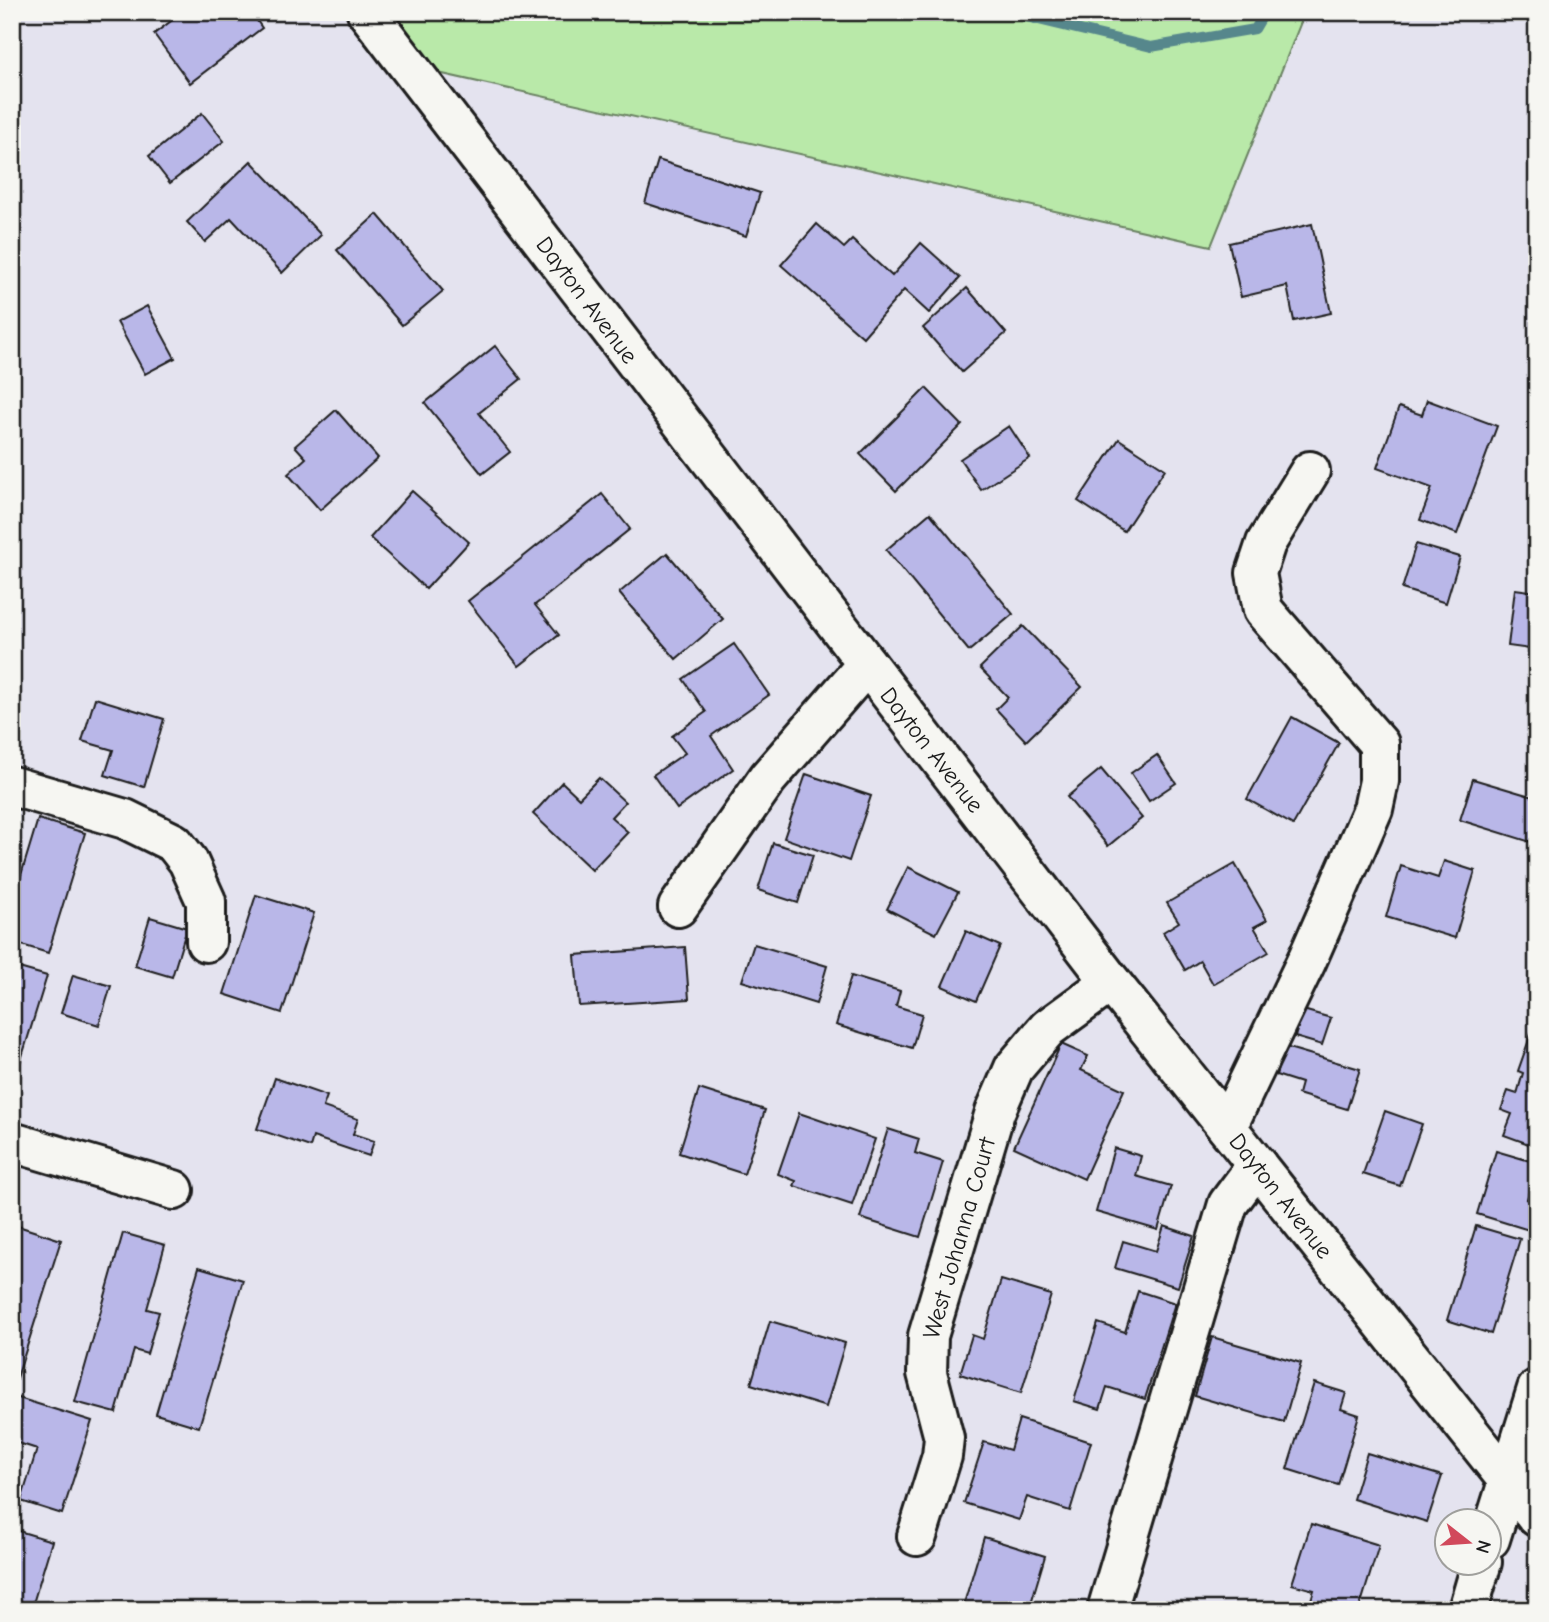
<svg xmlns="http://www.w3.org/2000/svg" width="1549" height="1622" font-family="'Comic Neue',sans-serif">
  <rect width="100%" height="100%" fill="#e4e3ef"/>
  <filter id="ink" filterUnits="userSpaceOnUse"><feTurbulence type="fractalNoise" baseFrequency=".0143" numOctaves="2"/><feDisplacementMap in="SourceGraphic" scale="14" xChannelSelector="R" yChannelSelector="G"/><feConvolveMatrix kernelMatrix="1 2 1 2 8 2 1 2 1" color-interpolation-filters="sRGB"/></filter>
  <g filter="url(#ink)">
    <!-- green -->
    <path fill="#b9e9a9" stroke="#6a8262" stroke-width="2" d="M362 12H1305L1211 246 407 66Z"/>
    <g fill="none" stroke-linecap="round" stroke-linejoin="round">
      <!-- stream -->
      <path stroke="#57878c" stroke-width="10" d="M1005 12 1151 47 1255 29 1265 12"/>
    </g>
    <!-- building -->
    <g fill="#b9b7e8" stroke="#1c1c1c" stroke-width="2">
      <path d="M183 12H251L262 28 190 83 154 34Z"/>
      <path d="M202 113 224 141 170 183 149 156Z"/>
      <path d="M658 160 760 193 746 236 645 203Z"/>
      <path d="M251 161 321 235 282 273 231 218 205 242 187 222Z"/>
      <path d="M377 214 443 291 402 325 337 250Z"/>
      <path d="M817 224 844 248 852 240 892 276 921 243 960 278 929 313 904 290 863 337 781 265Z"/>
      <path d="M1312 224 1331 313 1294 321 1287 286 1241 297 1229 243Z"/>
      <path d="M967 288 1006 333 962 372 923 328Z"/>
      <path d="M147 306 175 358 145 374 117 322Z"/>
      <path d="M495 346 521 379 479 413 510 452 482 474 425 403Z"/>
      <path d="M926 388 962 425 896 491 860 454Z"/>
      <path d="M1427 400 1497 426 1457 534 1420 520 1432 488 1377 468 1399 407 1422 415Z"/>
      <path d="M336 410 378 458 320 510 288 474 306 458 295 446Z"/>
      <path d="M1009 426 1030 458 981 490 960 459Z"/>
      <path d="M1119 439 1165 469 1124 531 1078 501Z"/>
      <path d="M412 491 469 542 426 589 370 538Z"/>
      <path d="M602 494 630 529 535 605 559 635 519 666 468 601Z"/>
      <path d="M930 513 1013 614 969 651 886 550Z"/>
      <path d="M1416 544 1460 557 1446 603 1402 589Z"/>
      <path d="M667 553 723 619 676 659 619 593Z"/>
      <path d="M1515 589 1537 592V650L1508 646Z"/>
      <path d="M1023 626 1082 687 1026 741 996 709 1008 697 980 668Z"/>
      <path d="M734 644 769 695 711 736 733 769 677 809 653 775 685 753 672 736 706 712 683 679Z"/>
      <path d="M95 698 164 719 144 787 105 775 113 750 82 741Z"/>
      <path d="M1292 717 1339 743 1293 825 1247 799Z"/>
      <path d="M1157 755 1176 783 1149 801 1131 773Z"/>
      <path d="M1101 769 1142 818 1108 846 1067 797Z"/>
      <path d="M806 774 871 796 849 861 784 838Z"/>
      <path d="M599 778 625 802 611 817 628 832 592 870 533 814 562 782 579 798Z"/>
      <path d="M1473 779 1537 798V844L1460 820Z"/>
      <path d="M38 819 85 833 48 953 12 942V905Z"/>
      <path d="M773 843 813 855 798 903 758 890Z"/>
      <path d="M1444 861 1475 871 1455 938 1386 917 1401 866 1438 878Z"/>
      <path d="M1235 864 1267 920 1254 927 1269 952 1213 984 1200 961 1185 970 1163 932 1179 922 1167 903Z"/>
      <path d="M908 867 958 892 936 934 887 909Z"/>
      <path d="M256 895 314 913 282 1013 224 994Z"/>
      <path d="M150 917 187 928 172 977 135 966Z"/>
      <path d="M966 931 1000 946 976 1001 942 986Z"/>
      <path d="M754 944 827 966 816 1004 742 981Z"/>
      <path d="M685 947 689 999 579 1006 575 955Z"/>
      <path d="M12 966 47 976 15 1079 12 1078Z"/>
      <path d="M73 975 111 986 99 1025 61 1013Z"/>
      <path d="M851 976 900 991 896 1006 922 1014 912 1048 836 1025Z"/>
      <path d="M1303 1010 1331 1018 1322 1045 1295 1037Z"/>
      <path d="M1537 1017V1147L1504 1135 1512 1114 1501 1110 1508 1091 1517 1094 1523 1073 1518 1071Z"/>
      <path d="M1061 1044 1088 1056 1081 1070 1124 1090 1084 1179 1014 1147Z"/>
      <path d="M1285 1047 1360 1069 1347 1109 1298 1094 1301 1083 1276 1075Z"/>
      <path d="M275 1078 327 1096 323 1107 358 1119 353 1134 374 1141 369 1156 313 1137 310 1147 257 1129Z"/>
      <path d="M699 1089 765 1110 744 1174 679 1153Z"/>
      <path d="M1385 1111 1422 1124 1400 1186 1363 1174Z"/>
      <path d="M799 1113 875 1139 852 1205 794 1186 796 1181 778 1174Z"/>
      <path d="M888 1129 919 1139 915 1153 943 1162 920 1237 860 1218Z"/>
      <path d="M1114 1148 1141 1156 1136 1176 1171 1186 1158 1230 1096 1212Z"/>
      <path d="M1496 1151 1537 1163 1527 1199 1537 1202 1529 1230 1477 1214Z"/>
      <path d="M12 1224 61 1240 16 1381 12 1380Z"/>
      <path d="M1164 1226 1194 1236 1178 1287 1115 1268 1123 1241 1156 1251Z"/>
      <path d="M1476 1226 1520 1239 1491 1334 1447 1320Z"/>
      <path d="M123 1233 165 1245 147 1309 159 1312 147 1354 134 1350 116 1413 75 1402Z"/>
      <path d="M199 1267 243 1280 199 1427 156 1414Z"/>
      <path d="M1001 1280 1051 1295 1021 1393 960 1374 972 1335 983 1339Z"/>
      <path d="M1138 1291 1175 1303 1145 1399 1107 1387 1100 1409 1074 1401 1098 1323 1125 1332Z"/>
      <path d="M770 1321 845 1343 826 1407 751 1384Z"/>
      <path d="M1212 1337 1301 1363 1284 1422 1195 1396Z"/>
      <path d="M1314 1383 1346 1393 1341 1409 1359 1415 1338 1485 1287 1469Z"/>
      <path d="M12 1396 92 1421 62 1514 21 1501 37 1449 12 1441Z"/>
      <path d="M1019 1419 1091 1442 1070 1511 1027 1497 1019 1520 964 1503 984 1442 1010 1450Z"/>
      <path d="M1367 1453 1442 1476 1427 1522 1353 1499Z"/>
      <path d="M1311 1524 1379 1545 1359 1610H1308L1314 1590 1292 1584Z"/>
      <path d="M12 1529 52 1541 31 1610H12Z"/>
      <path d="M984 1537 1045 1556 1029 1610H962Z"/>
    </g>
    <g fill="none" stroke-linecap="round" stroke-linejoin="round">
      <!-- minor casing -->
      <g stroke="#1c1c1c" stroke-width="44">
        <g id="minor">
          <path d="M367 12 1111 982 1537 1517"/>
          <path d="M12 786 125 819 174 843 188 861 206 901V942"/>
          <path d="M678 907 768 778 867 664"/>
          <path d="M1227 1127 1307 960 1373 809 1379 781V744L1263 610 1256 573 1266 543 1310 471"/>
          <path d="M12 1142 174 1190"/>
          <path d="M917 1536 942 1456 944 1438 927 1373 928 1336 995 1112 1014 1068 1048 1028 1111 982"/>
          <path d="M1490 1539 1537 1389"/>
          <path d="M1107 1610 1228 1204 1257 1165"/>
          <path d="M1468 1610 1482 1562"/>
        </g>
      </g>
      <!-- minor -->
      <use href="#minor" stroke="#f6f6f2" stroke-width="38"/>
    </g>
  </g>
  <g text-anchor="middle" dominant-baseline="central" stroke-width="5" stroke-linejoin="round" paint-order="stroke">
    <!-- street labels -->
    <g font-size="24" fill="#1c1c1c" stroke="#f6f6f2">
      <text transform="translate(587 300) rotate(53)">Dayton Avenue</text>
      <text transform="translate(932 750) rotate(52)">Dayton Avenue</text>
      <text transform="translate(1281 1196) rotate(52)">Dayton Avenue</text>
      <text transform="translate(959 1238) rotate(-74)">West Johanna Court</text>
    </g>
  </g>
  <!-- margin -->
  <rect width="1549" height="1622" fill="none" stroke="#f6f6f2" stroke-width="42"/>
  <rect x="21" y="21" width="1507" height="1580" fill="none" stroke="#1c1c1c" stroke-width="2.5" filter="url(#ink)"/>
  <!-- north arrow -->
  <g transform="translate(1468 1542) rotate(107)"><circle r="33" fill="#f6f6f2" stroke="#9f9f9c" stroke-width="2"/>
  <path d="M0-5L12 26L0 18L-12 26Z" fill="#d1495b"/>
  <text y="-10" font-size="19" font-weight="bold" text-anchor="middle" fill="#1c1c1c">N</text>
  </g>
</svg>
